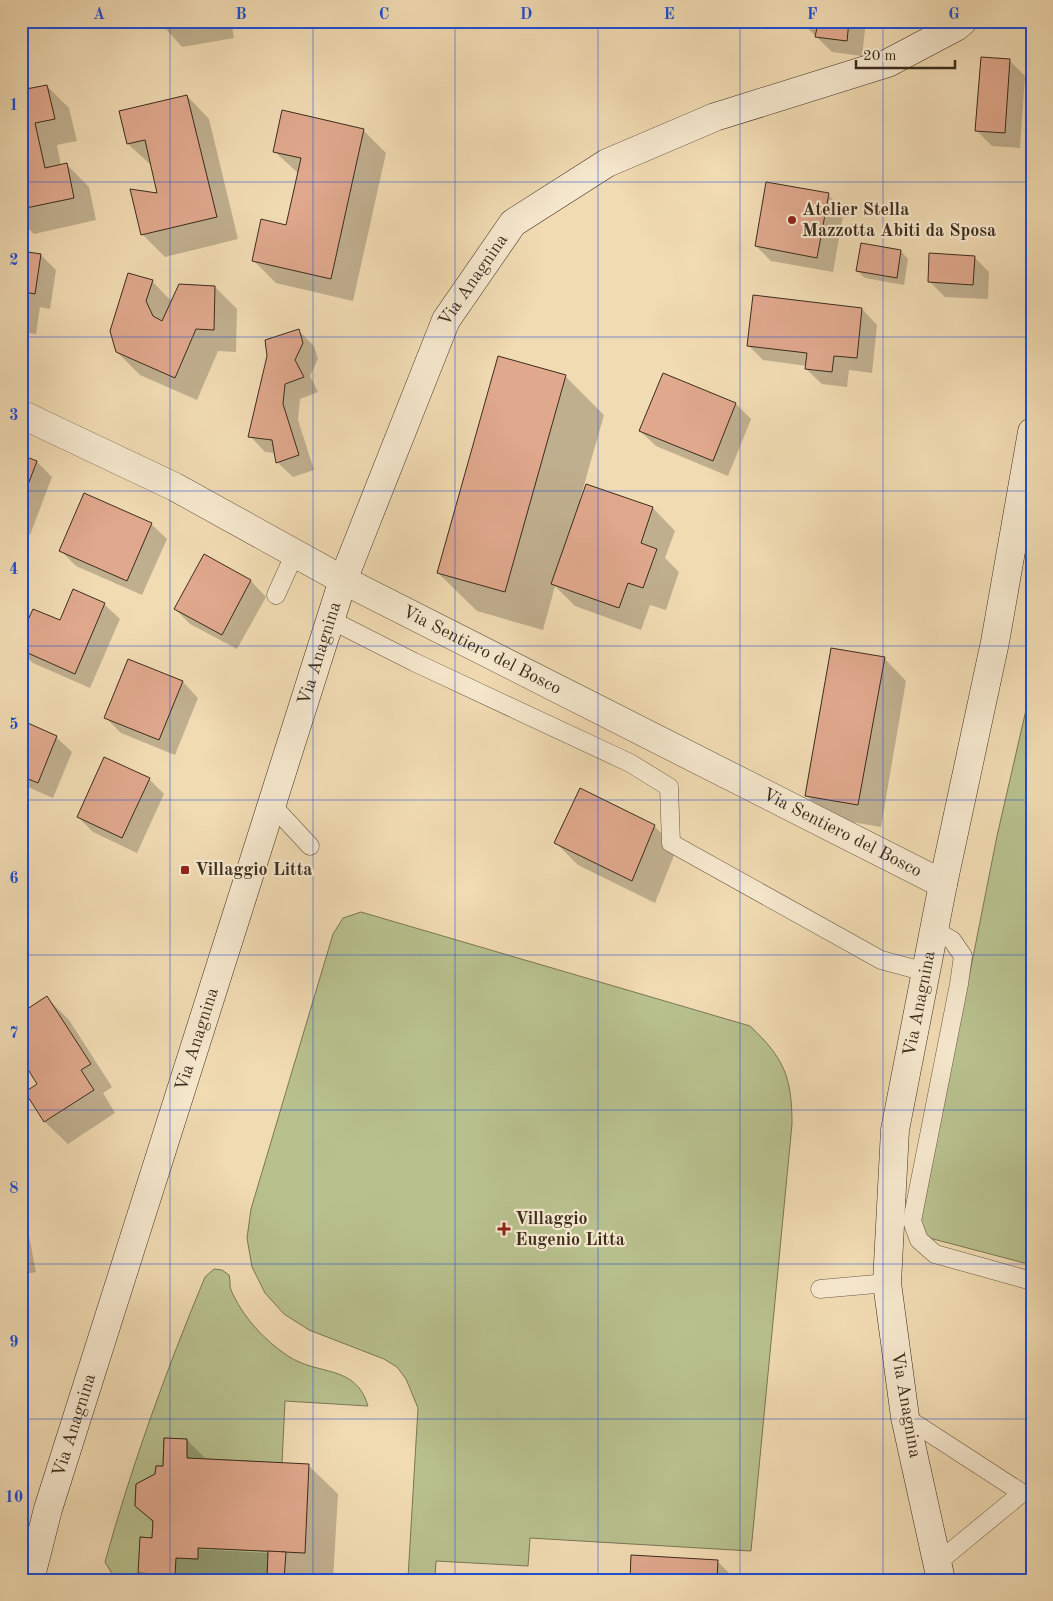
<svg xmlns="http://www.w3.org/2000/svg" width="1053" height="1601" font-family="'Old Standard TT',serif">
  <rect width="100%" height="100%" fill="#f1dbb3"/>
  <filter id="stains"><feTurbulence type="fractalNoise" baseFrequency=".004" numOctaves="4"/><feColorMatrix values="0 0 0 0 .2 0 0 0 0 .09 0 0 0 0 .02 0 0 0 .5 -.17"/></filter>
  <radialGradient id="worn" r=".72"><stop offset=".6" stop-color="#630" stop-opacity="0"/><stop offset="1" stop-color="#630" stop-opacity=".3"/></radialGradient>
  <!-- green -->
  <g fill="#b8c18e" stroke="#7a7656">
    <path d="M1032 684V1265L918 1235 997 836Z"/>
    <path d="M361 912 750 1026C784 1058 792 1077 792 1124L751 1551 530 1538 528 1566 436 1561 435 1579 408 1578 418 1408 406 1379 397 1367 384 1359 309 1330 284 1314 265 1293 252 1267 247 1238 251 1209 333 934 343 918Z"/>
    <path d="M214 1269 222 1270 229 1275C231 1281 229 1286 231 1290 242 1316 264 1340 288 1356 318 1376 356 1364 368 1406L285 1401 282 1463 187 1458V1439L164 1438 163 1466H156L155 1474 136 1484 135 1506 153 1521 152 1538 140 1537 176 1558 197 1559 198 1548 268 1551 267 1580H116L105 1562C132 1464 166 1371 205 1277Z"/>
  </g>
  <!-- shadow -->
  <g fill="#0003" fill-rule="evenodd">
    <path d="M159 21H231L234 38 182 47Z"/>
    <path d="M800 21H866L862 56 832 52Z"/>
    <path d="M1009 60 1025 76 1020 148 992 146 976 130Z"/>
    <path d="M47 86 69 108 77 141 57 145 61 166 67 165 89 187 96 220 34 234 21 221V91Z"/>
    <path d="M187 96 209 119 238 239 165 257 142 234 159 194 152 166 128 144Z"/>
    <path d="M363 130 386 153 353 301 276 283 253 260 287 226 299 174 274 151Z"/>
    <path d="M828 195 844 210 833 272 771 261 756 246Z"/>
    <path d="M901 251 908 259 904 285 865 278 857 271Z"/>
    <path d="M21 252 41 255 56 270 50 309 40 307 36 334 21 332Z"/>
    <path d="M974 257 989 272 988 299 945 297 929 281Z"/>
    <path d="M152 281 172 302 215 287 237 309 236 352 218 351 197 400 140 375 117 352Z"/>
    <path d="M862 309 877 325 872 373 849 370 847 387 822 384 806 369 807 366 763 360 748 345Z"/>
    <path d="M299 331 314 346 318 359 310 376 318 392 300 399 298 420 314 470 293 477 277 462 276 453 265 452 250 436Z"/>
    <path d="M565 376 604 415 580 499H582L587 485 653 508 675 531 665 558 679 572 666 610 650 605 641 630 575 606 555 586 543 630 477 611 438 573Z"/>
    <path d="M736 404 751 419 728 476 656 446 640 431Z"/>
    <path d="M21 456 37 462 52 477 30 535 21 532Z"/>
    <path d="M151 524 167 539 142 595 76 566 60 550Z"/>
    <path d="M204 556 251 581 266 597 237 649 190 624 175 609Z"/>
    <path d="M104 604 120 619 90 688 33 663 21 652V639Z"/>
    <path d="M884 658 906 681 881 827 829 818 806 795Z"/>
    <path d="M128 660 183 682 198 698 175 755 121 733 106 718Z"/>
    <path d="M21 722 56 737 72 752 53 798 21 784Z"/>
    <path d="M149 779 164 794 137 853 93 832 78 817Z"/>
    <path d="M654 826 677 848 655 903 578 865 556 843Z"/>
    <path d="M47 998 69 1020 112 1087 103 1093 115 1113 68 1144 45 1122 27 1092 39 1084Z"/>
    <path d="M21 1212 25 1216 36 1272 21 1275Z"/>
    <path d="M21 1426 24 1429 21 1439Z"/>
    <path d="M187 1440 207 1460 309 1466 338 1494 333 1580H268L226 1576V1580H147L140 1572 154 1539V1523L136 1505 156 1475ZM192 1546 269 1550V1553L192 1549Z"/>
    <path d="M718 1562 736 1580H631Z"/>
  </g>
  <!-- building -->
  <g fill="#e0a88d" stroke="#3b2c1d">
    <path d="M158 21H182L158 25Z"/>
    <path d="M808 21H849L847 41 815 37 818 23Z"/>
    <path d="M981 57 1010 59 1005 133 975 131Z"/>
    <path d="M47 85 55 119 35 123 45 168 67 163 74 198 21 209V90Z"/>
    <path d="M187 95 217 217 141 235 130 189 157 193 145 140 127 144 119 111Z"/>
    <path d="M282 110 364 129 331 279 252 261 261 219 286 225 301 158 273 152Z"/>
    <path d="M766 182 829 193 817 258 755 246Z"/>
    <path d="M861 243 901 250 897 278 856 271Z"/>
    <path d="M21 251 41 254 35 294 25 292 21 315Z"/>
    <path d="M929 253 975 256 973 285 928 282Z"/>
    <path d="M128 273 153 280 146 301 153 316 162 321 179 284 215 286 214 330 196 329 175 378 116 352 110 331Z"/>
    <path d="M753 295 862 308 857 358 834 356 832 372 805 369 807 353 747 346Z"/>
    <path d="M299 329 303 343 295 360 304 377 285 384 283 404 299 455 276 463 272 440 248 437 267 356 265 340Z"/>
    <path d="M498 356 566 375 505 592 437 573Z"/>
    <path d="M663 373 736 403 713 461 639 431Z"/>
    <path d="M21 455 37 461 21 503Z"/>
    <path d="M586 484 653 507 641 543 657 549 643 588 628 583 619 608 551 584Z"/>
    <path d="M84 493 152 523 127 581 59 551Z"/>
    <path d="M204 554 251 580 222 635 174 609Z"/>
    <path d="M73 589 105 603 75 674 21 650V635L33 609 60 620Z"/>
    <path d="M831 648 885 657 858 805 805 796Z"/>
    <path d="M128 659 183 681 159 740 104 718Z"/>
    <path d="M21 720 57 736 38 783 21 776Z"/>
    <path d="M104 757 150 778 122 838 77 817Z"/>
    <path d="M580 788 655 825 632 881 554 843Z"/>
    <path d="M47 996 91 1064 81 1070 94 1090 44 1122 25 1092 37 1084 21 1058V1013Z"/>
    <path d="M164 1438 187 1439V1458L309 1464 305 1553 198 1548V1559L176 1558 175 1575 138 1573 140 1537 152 1538 153 1521 135 1506 136 1484 155 1474 156 1466H163Z"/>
    <path d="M268 1551 286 1552 284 1580H267Z"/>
    <path d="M631 1555 718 1560 717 1580H630Z"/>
    <path d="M525 1576 588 1580H525Z"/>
  </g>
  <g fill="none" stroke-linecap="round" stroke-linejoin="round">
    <!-- service casing -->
    <g stroke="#685842" stroke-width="19">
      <g id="service">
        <path d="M276 595 295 553"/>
        <path d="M331 620 414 662 630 763 669 787 671 843 881 960 926 972"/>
        <path d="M272 805 310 846"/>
        <path d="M934 930 952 940 963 956 959 984 912 1221 919 1240 935 1254 1032 1281"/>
        <path d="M820 1289 887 1283"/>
        <path d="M905 1417 1022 1493 937 1563"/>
      </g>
    </g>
    <!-- minor casing -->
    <g stroke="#685842" stroke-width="29">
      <g id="minor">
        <path id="s1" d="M21 414 175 487 343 580 943 884"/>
      </g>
    </g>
    <!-- secondary casing -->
    <g stroke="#3b2c1d" stroke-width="29">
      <g id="secondary">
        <path id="s2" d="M30 1580 48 1509 343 580 446 320 513 223 607 163 715 117 888 63 956 27 963 21"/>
        <path id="s3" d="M941 1580 905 1417 887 1283 895 1130 943 884 995 642 1032 432"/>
      </g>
    </g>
    <!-- service -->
    <use href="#service" stroke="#f6e8ce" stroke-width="18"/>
    <!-- minor -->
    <use href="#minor" stroke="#f6e8ce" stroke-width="28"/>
    <!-- secondary -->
    <use href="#secondary" stroke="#f6e8ce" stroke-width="28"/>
  </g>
  <!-- grid -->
  <path fill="none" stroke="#1d4ed8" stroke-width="1" stroke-opacity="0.55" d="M170 21V1580M313 21V1580M455 21V1580M598 21V1580M740 21V1580M883 21V1580M21 182H1032M21 337H1032M21 491H1032M21 646H1032M21 800H1032M21 955H1032M21 1110H1032M21 1264H1032M21 1419H1032"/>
  <!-- markers -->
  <g fill="#8f2418" stroke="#f6e8ce" stroke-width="2">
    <circle cx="792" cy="220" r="5"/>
    <rect x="180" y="865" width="10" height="10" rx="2.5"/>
    <path d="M501.5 1221.5h5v5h5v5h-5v5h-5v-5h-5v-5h5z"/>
  </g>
  <g text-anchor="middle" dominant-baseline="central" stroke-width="4.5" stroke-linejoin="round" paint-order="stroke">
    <!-- poi labels -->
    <g font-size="18" font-weight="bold" fill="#3b2c1d" stroke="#f6e8ce" text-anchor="start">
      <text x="802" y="210">Atelier Stella<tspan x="802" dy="21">Mazzotta Abiti da Sposa</tspan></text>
      <text x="195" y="870">Villaggio Litta</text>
      <text x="515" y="1219">Villaggio<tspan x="515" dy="21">Eugenio Litta</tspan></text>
    </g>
    <!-- street labels -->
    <g font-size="18" fill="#3b2c1d" stroke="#f6e8ce">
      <text stroke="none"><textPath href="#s2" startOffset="1376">Via Anagnina</textPath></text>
      <text stroke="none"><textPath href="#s1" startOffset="518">Via Sentiero del Bosco</textPath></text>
      <text stroke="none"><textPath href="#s2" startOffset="971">Via Anagnina</textPath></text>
      <text stroke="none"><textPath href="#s1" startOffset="922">Via Sentiero del Bosco</textPath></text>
      <text stroke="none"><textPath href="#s3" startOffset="584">Via Anagnina</textPath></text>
      <text stroke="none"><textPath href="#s2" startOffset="566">Via Anagnina</textPath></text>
      <text transform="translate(906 1405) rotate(80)">Via Anagnina</text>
      <text stroke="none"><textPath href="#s2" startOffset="161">Via Anagnina</textPath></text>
    </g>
  </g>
  <!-- margin -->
  <rect width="1053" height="1601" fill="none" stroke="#f1dbb3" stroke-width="55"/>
  <!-- scale -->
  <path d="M856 60v8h99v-8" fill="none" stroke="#3b2c1d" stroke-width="2.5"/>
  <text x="863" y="60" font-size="15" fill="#3b2c1d" stroke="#f6e8ce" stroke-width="4" paint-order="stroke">20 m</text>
  <rect x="28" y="28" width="998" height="1546" fill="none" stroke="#1d4ed8" stroke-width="2"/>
  <g font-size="16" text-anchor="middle" font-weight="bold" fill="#1d4ed8">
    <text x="99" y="19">A</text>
    <text x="241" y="19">B</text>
    <text x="384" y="19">C</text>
    <text x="526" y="19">D</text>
    <text x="669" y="19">E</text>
    <text x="812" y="19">F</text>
    <text x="954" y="19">G</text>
    <text x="14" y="110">1</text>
    <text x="14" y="265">2</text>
    <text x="14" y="420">3</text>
    <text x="14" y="574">4</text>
    <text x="14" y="729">5</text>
    <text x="14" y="883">6</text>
    <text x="14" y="1038">7</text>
    <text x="14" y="1193">8</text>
    <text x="14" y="1347">9</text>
    <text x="14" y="1502">10</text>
  </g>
  <rect width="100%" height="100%" filter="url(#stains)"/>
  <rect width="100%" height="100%" fill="url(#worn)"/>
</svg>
